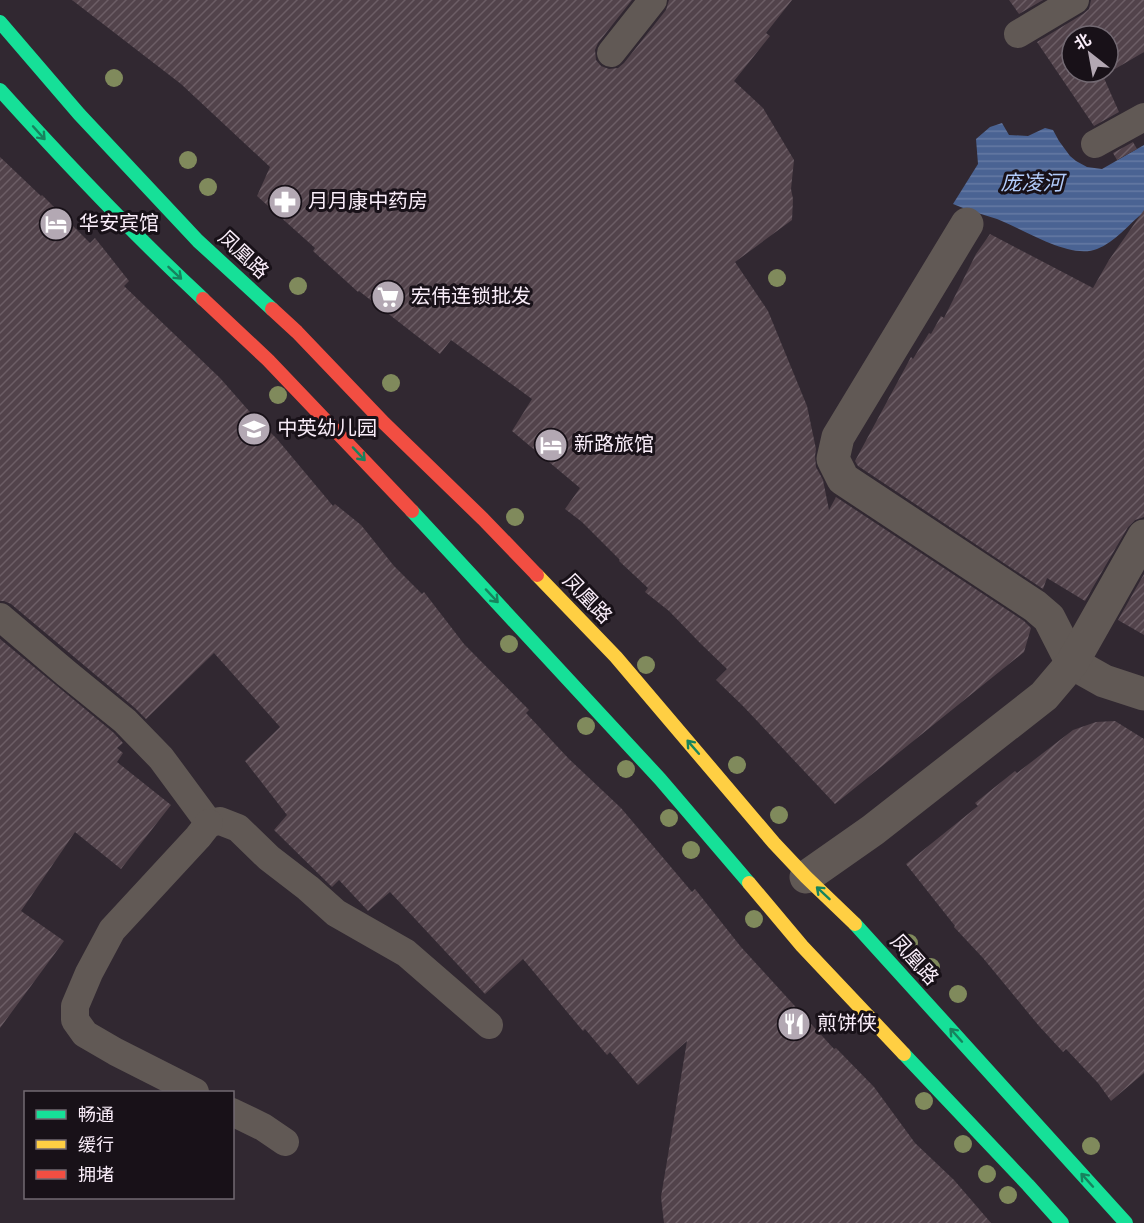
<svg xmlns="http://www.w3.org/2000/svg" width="1144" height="1223" font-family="'Sofia Sans Condensed','Noto Sans SC',sans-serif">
  <defs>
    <pattern id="water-rules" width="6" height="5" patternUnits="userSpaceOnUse" patternTransform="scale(1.5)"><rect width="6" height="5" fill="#4a6393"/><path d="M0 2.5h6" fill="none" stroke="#657aa3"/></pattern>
    <pattern id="building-hatch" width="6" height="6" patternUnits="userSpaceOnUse" patternTransform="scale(1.5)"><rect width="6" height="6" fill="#52434b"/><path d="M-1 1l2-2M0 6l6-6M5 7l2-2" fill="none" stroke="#6c5e66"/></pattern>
  </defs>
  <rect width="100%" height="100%" fill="#312831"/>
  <!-- water -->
  <path fill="url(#water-rules)" d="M1002 123 1009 135 1028 136 1045 128 1053 130 1059 141 1070 156 1076 161 1087 167 1102 169 1144 145V212C1129 224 1115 242 1097 249 1070 260 1023 229 997 219 982 214 967 210 953 204L978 164 976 139 990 127Z"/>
  <!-- building -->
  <g fill="url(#building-hatch)" fill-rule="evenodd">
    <path d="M72 0H632L598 43 595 50 596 60 601 66 609 69 618 68 624 63 666 10 669 0H792L766 33 770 36 734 81 763 108 794 160 791 189 793 199 792 220 735 262 768 311 807 406 816 449 815 456 816 467 823 480 829 510 836 497 1024 621 1031 628 1024 652 835 804 743 706 716 680 727 669 701 644 669 611 645 592 648 588 619 561 620 560 582 522 565 509 580 488 512 431 532 399 451 340 440 354 359 291 358 292 313 251 315 248 257 196 270 167 181 84Z"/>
    <path d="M1009 0H1043L1019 14Z"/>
    <path d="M1091 0H1144V52L1103 76 1119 112 1094 126 1037 42 1083 14 1089 9ZM1072 36H1108V72H1072Z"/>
    <path d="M1133 142 1137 149 1117 160 1113 153Z"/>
    <path d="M0 157 41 196 42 195 90 243 95 238 129 281 124 286 220 378 249 411 277 439 333 506 335 504 361 525 394 566 422 594 424 592 464 644 529 710 526 713 569 759 621 808 692 892 695 889 741 947 834 1049 836 1048 874 1087 915 1143 954 1180 991 1223H664L661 1197 687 1041 638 1085 610 1052 607 1055 585 1029 583 1031 523 959 485 994 390 892 368 911 339 880 332 887 274 830 287 815 245 761 280 727 214 653 146 719 135 708 11 604 4 601H0Z"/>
    <path d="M1144 210V517L1135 520 1128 527 1085 601 1047 578 1043 589 858 466 855 461 911 357 913 359 929 333 931 334 941 316 944 318 976 254 990 234 1093 288 1109 260Z"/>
    <path d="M1144 574V635L1118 620Z"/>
    <path d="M0 639 114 733 123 743 117 748 123 753 117 762 171 805 121 869 75 832 21 911 64 941 0 1028Z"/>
    <path d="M1115 721 1144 739V1073L1111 1101 1098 1083 1066 1049 1063 1052 1039 1026 983 958 954 927 955 926 906 864 978 806 975 803 1015 771 1017 773 1073 730 1096 722Z"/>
  </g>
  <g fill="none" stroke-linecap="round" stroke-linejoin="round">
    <!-- lane -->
    <g stroke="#615955" stroke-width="28">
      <path d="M1018 34 1075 0"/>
      <path d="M611 53 653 0"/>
      <path d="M1095 144 1144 117"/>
      <path d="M0 617 66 673 125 721 161 758 209 823 220 821 238 828 269 858 308 888 336 913 406 953 489 1025"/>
      <path d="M195 1092 116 1052 85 1034 75 1020V1006L89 973 112 930 198 837 209 823"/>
      <path d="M232 1112 263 1127 285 1142"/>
    </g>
    <!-- street -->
    <g stroke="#615955" stroke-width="33">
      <path d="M967 224 838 437 833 459 843 479 1035 606 1049 618 1072 663 1104 681 1144 694"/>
      <path d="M806 877 873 830 1044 696 1072 663 1144 536"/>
    </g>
    <!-- fast -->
    <g stroke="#16e098" stroke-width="14">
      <path d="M0 22 79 114 198 241 272 309"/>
      <path d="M0 90C65 162 132 233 203 299"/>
      <path d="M412 511 660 779 749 883"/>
      <path d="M855 924 1126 1223"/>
      <path d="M904 1054 1028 1185 1062 1223"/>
    </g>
    <!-- slow -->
    <g stroke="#ffcf43" stroke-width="14">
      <path d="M537 575 616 657 774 843 806 877 855 924"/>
      <path d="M749 883 802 946 904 1054"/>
    </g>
    <!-- jam -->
    <g stroke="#f24e42" stroke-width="14">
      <path d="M203 299 268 360 412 511"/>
      <path d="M272 309 297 332 384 423 483 519 537 575"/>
    </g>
  </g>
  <!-- trees -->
  <g fill="#808a5c">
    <circle cx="114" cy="78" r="9"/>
    <circle cx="188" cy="160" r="9"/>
    <circle cx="208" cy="187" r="9"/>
    <circle cx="777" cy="278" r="9"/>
    <circle cx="298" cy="286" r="9"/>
    <circle cx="391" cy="383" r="9"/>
    <circle cx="278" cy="395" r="9"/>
    <circle cx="515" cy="517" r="9"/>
    <circle cx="596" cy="604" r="9"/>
    <circle cx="509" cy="644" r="9"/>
    <circle cx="646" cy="665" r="9"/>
    <circle cx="586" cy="726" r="9"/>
    <circle cx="737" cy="765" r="9"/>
    <circle cx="626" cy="769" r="9"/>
    <circle cx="779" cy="815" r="9"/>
    <circle cx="669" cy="818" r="9"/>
    <circle cx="691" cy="850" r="9"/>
    <circle cx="754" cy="919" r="9"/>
    <circle cx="909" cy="943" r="9"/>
    <circle cx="931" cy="967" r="9"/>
    <circle cx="958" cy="994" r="9"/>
    <circle cx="924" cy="1101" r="9"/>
    <circle cx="963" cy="1144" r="9"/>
    <circle cx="1091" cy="1146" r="9"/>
    <circle cx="987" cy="1174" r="9"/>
    <circle cx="1008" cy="1195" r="9"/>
  </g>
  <!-- one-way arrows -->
  <defs><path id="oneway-shaft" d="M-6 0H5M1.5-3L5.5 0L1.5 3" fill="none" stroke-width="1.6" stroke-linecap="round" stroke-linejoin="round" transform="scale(1.5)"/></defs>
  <g stroke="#17835e">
    <use href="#oneway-shaft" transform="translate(39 133) rotate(48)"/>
    <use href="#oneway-shaft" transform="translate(175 273) rotate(43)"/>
    <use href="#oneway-shaft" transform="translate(359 454) rotate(47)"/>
    <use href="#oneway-shaft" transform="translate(492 596) rotate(47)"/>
    <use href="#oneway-shaft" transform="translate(693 747) rotate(-131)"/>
    <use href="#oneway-shaft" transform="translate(823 893) rotate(-137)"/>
    <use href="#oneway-shaft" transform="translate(956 1035) rotate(-132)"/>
    <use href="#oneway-shaft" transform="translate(1087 1180) rotate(-132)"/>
  </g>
  <!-- icons -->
  <defs>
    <g id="pharmacy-disc" transform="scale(1.725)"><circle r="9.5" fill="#b3a8b3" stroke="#181118"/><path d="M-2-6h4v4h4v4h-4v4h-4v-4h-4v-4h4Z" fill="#fff"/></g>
    <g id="hotel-disc" transform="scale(1.725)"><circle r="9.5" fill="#b3a8b3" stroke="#181118"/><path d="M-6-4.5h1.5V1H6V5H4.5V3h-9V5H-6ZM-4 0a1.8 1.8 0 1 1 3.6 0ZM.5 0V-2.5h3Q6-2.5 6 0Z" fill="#fff"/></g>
    <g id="supermarket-disc" transform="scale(1.725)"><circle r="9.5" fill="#b3a8b3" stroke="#181118"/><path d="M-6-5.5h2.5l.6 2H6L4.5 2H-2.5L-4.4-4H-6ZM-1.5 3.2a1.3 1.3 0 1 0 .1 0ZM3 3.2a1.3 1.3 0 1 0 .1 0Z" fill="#fff"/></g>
    <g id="school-disc" transform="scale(1.725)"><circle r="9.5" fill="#b3a8b3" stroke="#181118"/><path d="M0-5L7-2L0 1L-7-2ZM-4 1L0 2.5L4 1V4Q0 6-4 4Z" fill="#fff"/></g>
    <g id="restaurant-disc" transform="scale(1.725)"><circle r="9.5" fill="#b3a8b3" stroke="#181118"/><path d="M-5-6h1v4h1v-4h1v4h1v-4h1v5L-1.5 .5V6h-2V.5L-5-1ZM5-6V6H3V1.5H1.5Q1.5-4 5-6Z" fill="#fff"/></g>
  </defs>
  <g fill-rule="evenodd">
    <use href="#pharmacy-disc" x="285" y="202"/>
    <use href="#hotel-disc" x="56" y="224"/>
    <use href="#supermarket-disc" x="388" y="297"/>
    <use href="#school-disc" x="254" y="429"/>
    <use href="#hotel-disc" x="551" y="445"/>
    <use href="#restaurant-disc" x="794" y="1024"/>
  </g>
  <g text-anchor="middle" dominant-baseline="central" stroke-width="6" stroke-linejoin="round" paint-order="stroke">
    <!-- poi labels -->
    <g font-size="20" fill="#f9edf9" stroke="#181118" text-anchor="start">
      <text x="308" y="202">月月康中药房</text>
      <text x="79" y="224">华安宾馆</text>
      <text x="411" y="297">宏伟连锁批发</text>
      <text x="277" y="429">中英幼儿园</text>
      <text x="574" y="445">新路旅馆</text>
      <text x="817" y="1024">煎饼侠</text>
    </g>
    <!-- street labels -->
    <g font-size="20" fill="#f9edf9" stroke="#181118">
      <text transform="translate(243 255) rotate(43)">凤凰路</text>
      <text transform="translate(587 599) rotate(46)">凤凰路</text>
      <text transform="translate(914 960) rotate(48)">凤凰路</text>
    </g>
    <!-- water labels -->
    <g font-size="21" font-style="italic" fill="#b2ccfb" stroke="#181118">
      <text x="1032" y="183">庞凌河</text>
    </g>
  </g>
  <!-- legend -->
  <rect x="24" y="1091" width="210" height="108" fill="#181118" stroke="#726972" stroke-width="1.5"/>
  <rect x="36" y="1110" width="30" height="9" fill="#16e098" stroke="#726972" stroke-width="1.5"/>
  <text x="78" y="1121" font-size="18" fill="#f9edf9">畅通</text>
  <rect x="36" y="1140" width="30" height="9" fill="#ffcf43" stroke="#726972" stroke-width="1.5"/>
  <text x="78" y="1151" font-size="18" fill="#f9edf9">缓行</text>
  <rect x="36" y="1170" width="30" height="9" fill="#f24e42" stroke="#726972" stroke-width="1.5"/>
  <text x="78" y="1181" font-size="18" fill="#f9edf9">拥堵</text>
  <!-- north arrow -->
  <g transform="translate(1090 54) rotate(329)"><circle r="28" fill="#181118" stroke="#726972" stroke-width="1.5"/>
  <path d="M0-4.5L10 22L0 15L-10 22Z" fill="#b3a8b3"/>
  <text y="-9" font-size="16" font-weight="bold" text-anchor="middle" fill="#f9edf9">北</text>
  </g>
</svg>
